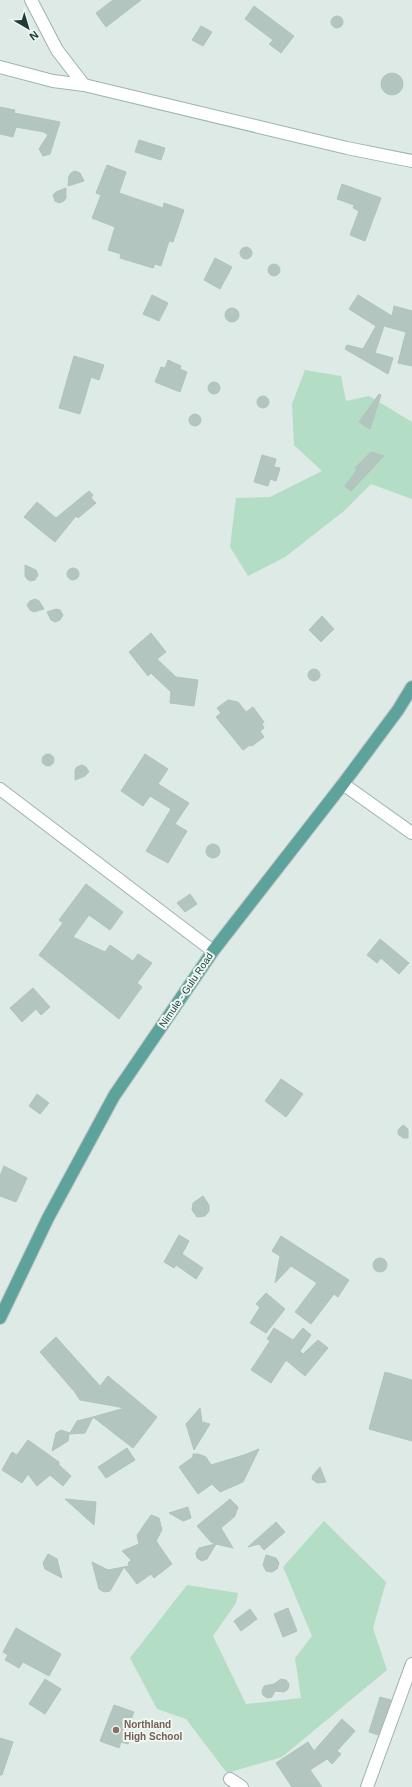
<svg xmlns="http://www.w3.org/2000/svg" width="412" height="1787" font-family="Helvetica,sans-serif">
  <rect width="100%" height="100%" fill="#ddeae6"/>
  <!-- green -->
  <g fill="#b4ddc5">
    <path d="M305 370 341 376 346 401 369 396 412 422V499L371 484 344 511 285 557 248 576 230 547 236 498 270 497 322 471 294 445 292 404Z"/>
    <path d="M324 1521 386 1582 373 1628 387 1670 282 1757 227 1773 186 1719 157 1709 130 1658 187 1585 238 1593 236 1603 213 1636 246 1704 301 1698 295 1658 312 1636 283 1567Z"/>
  </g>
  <!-- building -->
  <g fill="#b2c5bf" stroke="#afc4be">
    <path d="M113 0H141L106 27 96 13Z"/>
    <path d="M254 6 294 36 281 53 269 44 273 40 245 19Z"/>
    <circle cx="337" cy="22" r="6"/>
    <path d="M201 26 212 32 203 46 192 40Z"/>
    <circle cx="392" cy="84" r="11"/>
    <path d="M0 107 15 110 14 113 60 122 50 154 43 156 39 149 48 135 44 132 16 127 13 137 0 134Z"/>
    <path d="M139 140 165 148 161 160 135 152Z"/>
    <path d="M107 165 126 172 119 193 163 208 164 203 184 210 173 242 169 241 161 266 155 264 153 268 120 258 121 254 108 250 115 227 92 218 101 195 96 193Z"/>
    <path d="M75 171 80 173 84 181 68 186 69 176 71 173Z"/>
    <path d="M342 184 381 198 365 241 350 235 359 211 353 208 354 205 337 199Z"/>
    <path d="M66 188V198L64 201 59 203 55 201 53 195 56 192Z"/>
    <circle cx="246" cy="253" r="6"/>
    <path d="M215 258 232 267 220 289 204 280Z"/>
    <circle cx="274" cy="270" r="6"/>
    <path d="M152 295 168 303 159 321 143 314Z"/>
    <path d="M358 295 392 316 394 306 412 311V366L398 363 406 332 384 326 375 353 393 358 388 374 345 349 347 345 363 349 376 326 349 309Z"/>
    <circle cx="232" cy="315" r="7"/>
    <path d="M74 356 104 365 99 380 91 377 80 414 59 408Z"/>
    <path d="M168 360 181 366 180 369 187 372 180 392 155 382 161 367 165 368Z"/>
    <circle cx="214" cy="388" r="6"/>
    <path d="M379 394 381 395 370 429 359 422Z"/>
    <circle cx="263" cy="402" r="6"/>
    <circle cx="195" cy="420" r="6"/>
    <path d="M371 452 384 456 351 491 345 486 357 470 355 468Z"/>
    <path d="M262 455 276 459 274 467 280 468 276 481 270 479 268 486 254 482Z"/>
    <path d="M89 491 93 495 91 498 96 503 78 518 76 516 55 542 24 517 37 502 56 518Z"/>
    <path d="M25 565 36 570 38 575 35 580 30 581 27 579 25 576Z"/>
    <circle cx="73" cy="574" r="6"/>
    <path d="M35 599 39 601 44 609 34 612 30 610 27 605 30 601Z"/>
    <path d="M56 609 60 610 63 615 60 620 55 622 51 620 47 612Z"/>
    <path d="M322 616 334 629 321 642 309 630Z"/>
    <path d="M151 633 166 652 157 659 176 677 198 680 194 706 170 703 171 692 151 673 148 676 129 652Z"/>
    <circle cx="314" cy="675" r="6"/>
    <path d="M228 700 238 702 246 712 253 707 264 722 262 724 264 728 260 731 264 737 252 746 250 745 243 750 216 717 221 713 217 708Z"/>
    <circle cx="48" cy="760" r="6"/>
    <path d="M145 754 168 769 158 784 189 803 175 824 187 831 168 863 146 851 171 809 150 796 143 806 121 791Z"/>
    <path d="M82 765 86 767 89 772 85 776 75 780V770L77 767Z"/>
    <circle cx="213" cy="851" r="7"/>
    <path d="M86 884 123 912 110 930 89 915 73 937 105 952 110 945 133 961 138 954 152 963 137 983 142 987 119 1019 39 955 63 923 59 920Z"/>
    <path d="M190 894 197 904 185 912 177 903Z"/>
    <path d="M380 939 409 963 399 974 381 958 377 963 367 955Z"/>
    <path d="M33 988 50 1007 41 1015 36 1009 22 1022 10 1008Z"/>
    <path d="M281 1079 303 1094 286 1117 265 1101Z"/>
    <path d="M37 1094 49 1103 40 1114 29 1106Z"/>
    <path d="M403 1125 408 1129V1138H403L398 1134V1130Z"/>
    <path d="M4 1166 27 1178 16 1202 0 1196V1176Z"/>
    <path d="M203 1196 209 1205V1211L205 1216 197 1217 192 1210 193 1203Z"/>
    <path d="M179 1235 189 1241 182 1254 203 1268 196 1279 176 1265 174 1268 164 1262Z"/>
    <path d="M281 1236 349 1280 338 1297 334 1294 311 1324 295 1312 317 1283 291 1266 275 1283 280 1256 272 1251Z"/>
    <circle cx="380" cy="1265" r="7"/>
    <path d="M266 1293 285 1309 266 1333 250 1323 260 1307 256 1304Z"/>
    <path d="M274 1328 293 1340 303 1328 311 1335 300 1351 303 1354 318 1340 328 1348 305 1376 286 1360 271 1383 251 1370 270 1341 267 1339Z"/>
    <path d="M56 1337 100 1386 108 1376 157 1417 133 1448 93 1417 125 1408 80 1400 74 1391 40 1352Z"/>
    <path d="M385 1372 412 1380V1441L369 1429Z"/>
    <path d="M200 1408 202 1422 210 1424 194 1450 186 1424Z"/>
    <path d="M93 1417 85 1433 69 1434 68 1441 52 1451 56 1433 61 1430 70 1433 77 1421Z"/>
    <path d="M28 1440 59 1462V1465L71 1476 63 1486 50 1475 37 1486 28 1474 22 1483 2 1470 12 1452 17 1455Z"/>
    <path d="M127 1448 135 1460 106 1478 98 1467Z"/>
    <path d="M259 1449 243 1482 220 1492 212 1484 198 1494 179 1467 193 1457V1454H198L206 1457 211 1465 244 1455Z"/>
    <path d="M320 1467 326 1482 317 1483 312 1479 313 1475Z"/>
    <path d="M65 1499 96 1502 94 1525Z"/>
    <path d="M230 1499 238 1507 235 1516 221 1528 233 1548 216 1544 207 1559 202 1561 197 1558 196 1553 199 1548 215 1544 211 1542 197 1526Z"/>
    <path d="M188 1507 191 1518 183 1521 169 1513Z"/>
    <path d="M151 1515 159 1518 162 1530 156 1541 172 1564 154 1578 151 1574 137 1584 124 1567 110 1591 104 1592 99 1589 92 1562 108 1570 129 1566 128 1563 131 1560 122 1551 139 1544 137 1535Z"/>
    <path d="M276 1522 285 1532 264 1550 259 1544 248 1547Z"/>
    <path d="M48 1554 57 1559 62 1578 45 1569 43 1563Z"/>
    <path d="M266 1555 276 1558 279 1563 277 1569 272 1572 266 1571 263 1565Z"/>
    <path d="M288 1608 297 1631 283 1637 274 1614Z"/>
    <path d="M250 1609 257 1619 241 1631 234 1621Z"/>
    <path d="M16 1628 61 1654 49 1676 23 1662 19 1668 5 1660 8 1655 3 1652Z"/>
    <path d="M45 1679 61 1689 45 1714 29 1704Z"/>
    <path d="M281 1679 286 1680 289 1684 288 1689 284 1692 275 1691 272 1697 267 1698 263 1695 262 1691 264 1686 274 1684Z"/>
    <path d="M380 1697 391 1700 378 1735 369 1732Z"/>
    <path d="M114 1705 134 1712 128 1727 133 1729 128 1744 121 1742 119 1748 100 1741Z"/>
    <path d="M342 1719 355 1731 337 1751 341 1754 332 1764 327 1759 310 1770 322 1787H292L276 1763 308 1742 314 1751Z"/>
    <path d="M0 1738 13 1742 2 1775H0Z"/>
  </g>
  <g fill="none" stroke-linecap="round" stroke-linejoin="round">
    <!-- street casing -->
    <g stroke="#a0b2ae" stroke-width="14">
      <g id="street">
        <path d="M31 0 57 50 84 85"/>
        <path d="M343 784 412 833"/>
        <path d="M0 789 213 951"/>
        <path d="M230 1779 242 1787"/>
        <path d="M367 1787 412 1664"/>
      </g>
    </g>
    <!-- secondary casing -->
    <g stroke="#9bb6b0" stroke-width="14">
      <path id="secondary" d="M0 67 53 81 84 85 347 148 412 161"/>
    </g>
    <!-- primary casing -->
    <g stroke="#bcc4c3" stroke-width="14">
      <path id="primary" d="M0 1318 48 1218 114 1096 213 951 343 784 398 710 412 687"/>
    </g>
    <!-- street -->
    <use href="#street" stroke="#fff" stroke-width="12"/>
    <!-- secondary -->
    <use href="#secondary" stroke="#fff" stroke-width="12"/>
    <!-- primary -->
    <use href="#primary" stroke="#5ea39b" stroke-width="12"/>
  </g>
  <!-- markers -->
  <circle fill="#8d6e63" stroke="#edf7f3" stroke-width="1.5" cx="116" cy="1730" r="4"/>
  <g text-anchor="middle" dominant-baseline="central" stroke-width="4" stroke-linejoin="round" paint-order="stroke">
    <!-- street labels -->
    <g font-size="10" fill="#1e3a37" stroke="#edf7f3">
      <text transform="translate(186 990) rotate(-56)">Nimule - Gulu Road</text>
    </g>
    <!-- education labels -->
    <g font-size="10" font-weight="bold" fill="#785e54" stroke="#edf7f3" text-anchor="start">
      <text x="124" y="1724">Northland<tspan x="124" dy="12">High School</tspan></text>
    </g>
  </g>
  <!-- north arrow -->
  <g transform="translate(28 28) rotate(142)" stroke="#edf7f3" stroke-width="3" paint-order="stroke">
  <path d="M0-3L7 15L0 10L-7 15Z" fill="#1e3a37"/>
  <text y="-6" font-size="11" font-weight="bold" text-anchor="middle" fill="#1e3a37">N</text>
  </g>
</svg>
